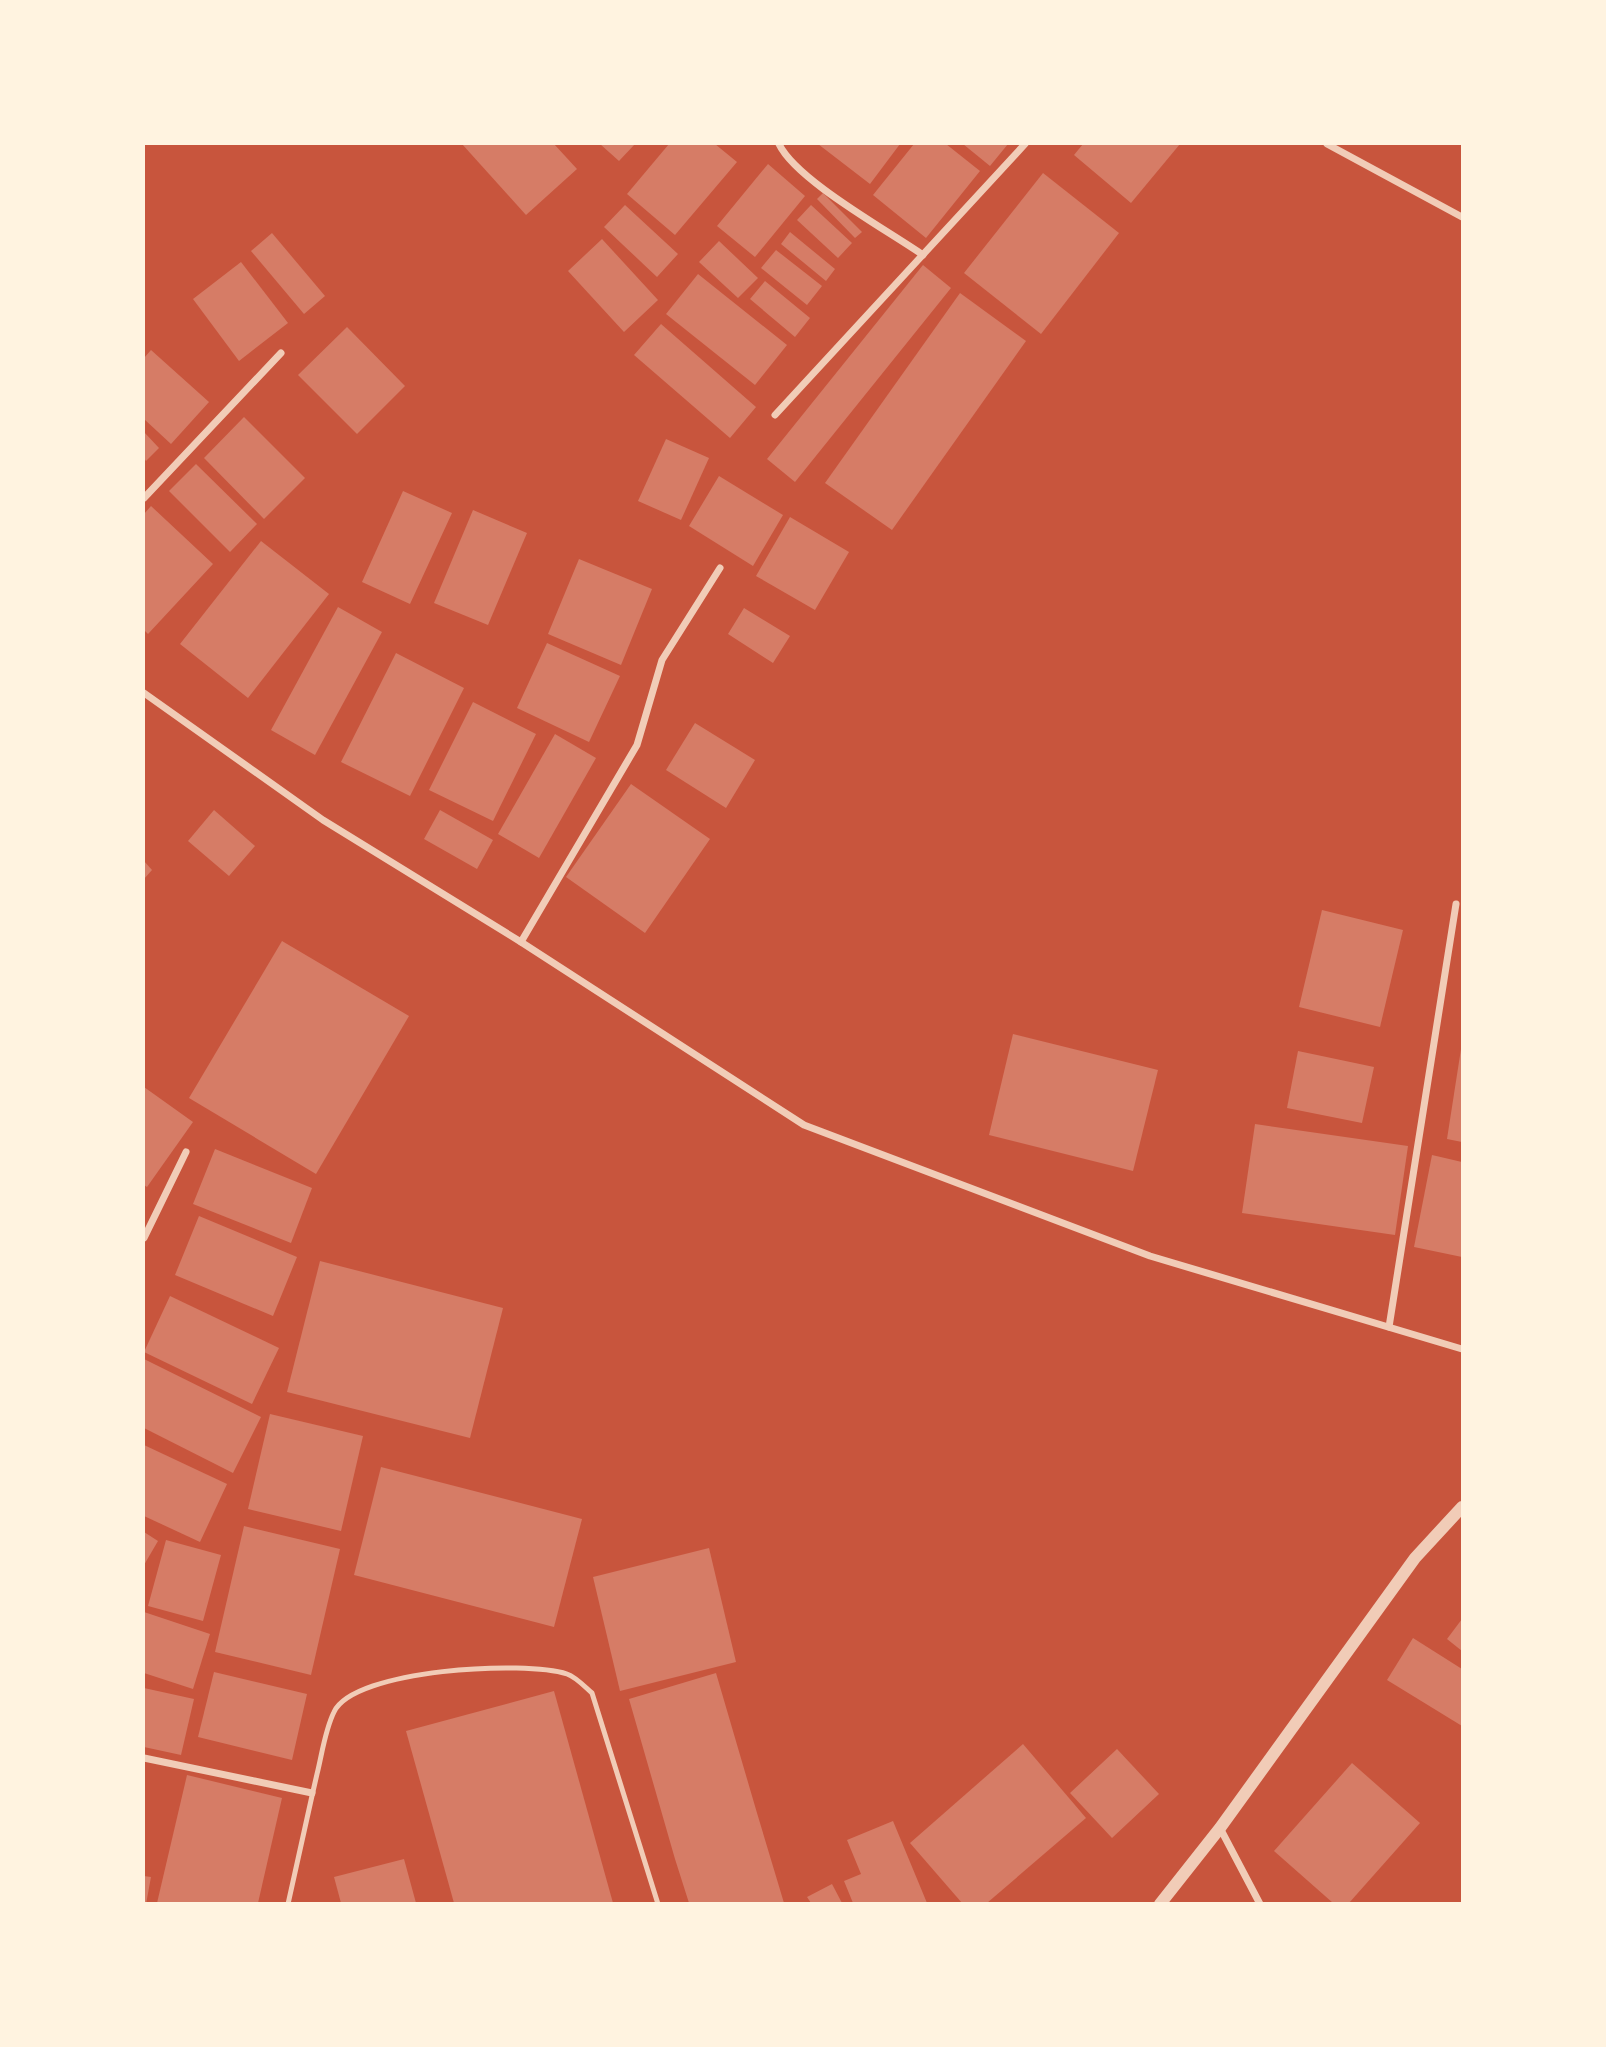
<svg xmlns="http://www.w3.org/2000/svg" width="1606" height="2047" font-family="Montserrat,sans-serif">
  <rect width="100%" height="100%" fill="#c8553d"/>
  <!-- building -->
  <g fill="#d67c66">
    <path d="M462 144H554L577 169 526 215Z"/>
    <path d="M600 144H635L619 161Z"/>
    <path d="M669 144H715L737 162 675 235 627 194Z"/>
    <path d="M818 144H900L870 184Z"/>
    <path d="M914 144H946L980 171 926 238 873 195Z"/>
    <path d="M963 144H1008L990 166Z"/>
    <path d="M1083 144H1180L1131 203 1074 155Z"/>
    <path d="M768 164 805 196 755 257 717 226Z"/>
    <path d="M1043 173 1119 233 1041 334 964 273Z"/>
    <path d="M823 193 862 232 855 238 817 199Z"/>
    <path d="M625 205 678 254 657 277 604 227Z"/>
    <path d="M811 205 852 243 838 258 797 220Z"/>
    <path d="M790 232 835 269 826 281 781 244Z"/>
    <path d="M272 233 325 296 304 314 251 251Z"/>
    <path d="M602 239 658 300 624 332 568 271Z"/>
    <path d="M719 241 758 278 738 298 699 262Z"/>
    <path d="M776 250 822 286 807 305 761 268Z"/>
    <path d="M241 262 288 323 239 361 193 299Z"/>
    <path d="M923 265 951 288 795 482 767 459Z"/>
    <path d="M698 274 787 345 755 385 666 314Z"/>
    <path d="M765 281 810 318 795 337 750 299Z"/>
    <path d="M960 293 1026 341 892 530 825 483Z"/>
    <path d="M661 324 756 407 730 438 634 355Z"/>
    <path d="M347 327 405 386 357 434 298 375Z"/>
    <path d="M151 350 209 402 171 444 144 419V358Z"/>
    <path d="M244 417 305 478 264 519 204 458Z"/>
    <path d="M144 432 159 448 146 461 144 458Z"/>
    <path d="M666 439 709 458 681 520 638 501Z"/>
    <path d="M196 464 257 524 230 552 169 491Z"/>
    <path d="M719 476 783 515 753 566 689 526Z"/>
    <path d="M403 491 452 513 410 604 362 582Z"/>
    <path d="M151 506 213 564 148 634 144 630V514Z"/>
    <path d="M473 510 527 533 488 625 434 603Z"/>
    <path d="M790 517 849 552 815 610 756 576Z"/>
    <path d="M261 541 329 594 248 698 180 644Z"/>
    <path d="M579 559 652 589 621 665 548 634Z"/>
    <path d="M338 607 382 632 315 755 271 730Z"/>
    <path d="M744 608 790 636 773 663 728 634Z"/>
    <path d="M547 643 620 676 589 742 517 708Z"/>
    <path d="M396 653 464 688 410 796 341 762Z"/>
    <path d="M473 702 536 734 493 821 429 790Z"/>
    <path d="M695 723 755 760 726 808 666 770Z"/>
    <path d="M555 734 596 758 539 858 498 834Z"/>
    <path d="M631 784 710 839 645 933 566 877Z"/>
    <path d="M214 810 255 846 229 876 188 841Z"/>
    <path d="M440 810 493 840 477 869 424 839Z"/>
    <path d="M144 861 152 870 144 879Z"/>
    <path d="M1322 910 1403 930 1380 1027 1299 1007Z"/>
    <path d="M282 941 409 1016 316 1174 189 1098Z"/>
    <path d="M1013 1034 1158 1070 1133 1171 989 1135Z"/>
    <path d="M1461 1049H1462V1142L1447 1139Z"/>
    <path d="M1298 1051 1374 1067 1362 1123 1287 1108Z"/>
    <path d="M144 1087 193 1122 147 1187 144 1185Z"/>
    <path d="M1255 1124 1408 1146 1395 1235 1242 1213Z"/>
    <path d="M215 1149 312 1188 291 1243 193 1204Z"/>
    <path d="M1432 1155 1462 1162V1257L1414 1247Z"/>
    <path d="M199 1216 297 1257 273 1316 175 1275Z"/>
    <path d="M320 1261 503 1308 470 1438 287 1392Z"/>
    <path d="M170 1296 279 1348 252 1404 144 1352Z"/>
    <path d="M144 1359 261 1417 233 1473 144 1428Z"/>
    <path d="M270 1414 363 1436 341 1531 248 1509Z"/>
    <path d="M144 1445 227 1484 200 1542 144 1516Z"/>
    <path d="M381 1467 582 1519 554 1627 354 1575Z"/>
    <path d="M244 1526 340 1549 311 1675 215 1652Z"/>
    <path d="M144 1532 158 1541 144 1565Z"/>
    <path d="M166 1540 221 1555 203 1621 148 1606Z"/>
    <path d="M709 1548 736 1662 620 1691 593 1577Z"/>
    <path d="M144 1612 210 1634 193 1689 144 1673Z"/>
    <path d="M1462 1619V1651L1447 1639Z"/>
    <path d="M1413 1638 1462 1669V1726L1387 1680Z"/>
    <path d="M214 1672 307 1694 292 1760 198 1737Z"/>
    <path d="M716 1673 757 1813 784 1903H689L675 1859 629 1699Z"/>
    <path d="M144 1688 194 1699 181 1755 144 1747Z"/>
    <path d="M554 1691 613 1903H454L406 1731Z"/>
    <path d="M1023 1744 1086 1818 987 1903H962L910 1843Z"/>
    <path d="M1117 1749 1159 1794 1112 1838 1070 1793Z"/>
    <path d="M1352 1763 1420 1823 1349 1903H1333L1274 1851Z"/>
    <path d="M187 1775 282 1798 258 1903H157Z"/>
    <path d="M893 1821 927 1903H853L844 1881 861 1874 847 1840Z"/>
    <path d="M404 1859 416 1903H341L334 1877Z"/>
    <path d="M144 1876 151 1877 146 1904H144Z"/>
    <path d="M832 1884 842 1903H811L807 1897Z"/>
  </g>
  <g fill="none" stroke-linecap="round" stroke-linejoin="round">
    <!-- service -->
    <path stroke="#f1ccb7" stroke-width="5" d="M288 1904C298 1860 307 1817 317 1774 322 1754 325 1730 334 1712 354 1669 526 1660 567 1674 576 1677 585 1687 592 1693L658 1904"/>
    <!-- minor -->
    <g stroke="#f1ccb7" stroke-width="7">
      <path d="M779 144C796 180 887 230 923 255"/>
      <path d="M1327 144 1462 217"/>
      <path d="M775 415 1025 144"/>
      <path d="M144 498 281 353"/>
      <path d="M144 693 323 820 521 942 804 1125 1150 1256 1462 1349"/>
      <path d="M521 942 637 745 662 660 720 568"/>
      <path d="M144 1238 186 1152"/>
      <path d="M1389 1327 1456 904"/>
      <path d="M144 1758 312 1793"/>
      <path d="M1220 1828 1260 1904"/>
    </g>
    <!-- tertiary -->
    <path stroke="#f1ccb7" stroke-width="12" d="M1160 1904 1220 1828 1415 1558 1462 1507"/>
  </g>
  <!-- border -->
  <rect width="1606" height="2047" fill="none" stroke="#fff3e0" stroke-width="290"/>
</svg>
